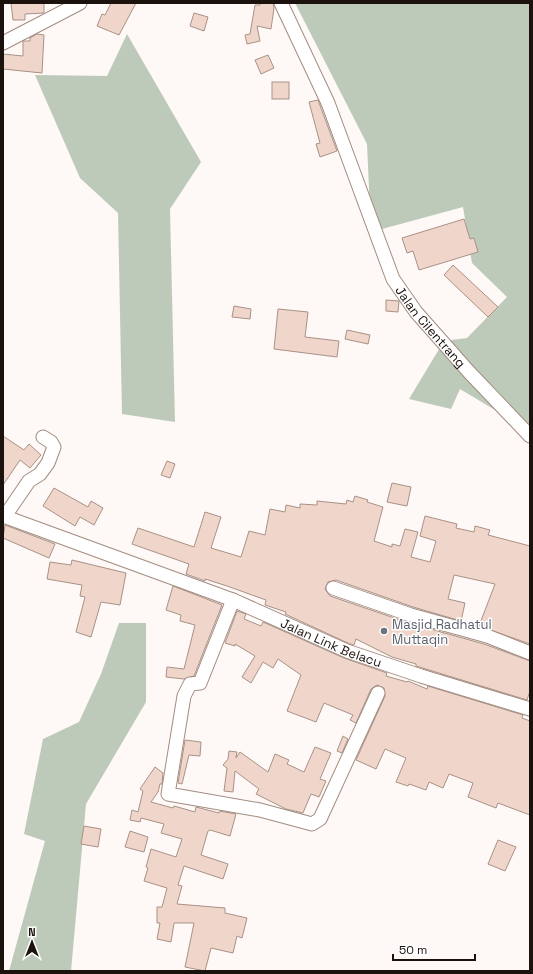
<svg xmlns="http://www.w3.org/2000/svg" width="533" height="974" font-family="'Space Grotesk',sans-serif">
  <rect width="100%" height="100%" fill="#fef8f6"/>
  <!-- green -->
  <g fill="#bdcab9">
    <path d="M295 3H530V443L505 416 460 389 451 409 409 399 444 341 467 338 507 297 472 263 463 207 371 232 367 144Z"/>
    <path d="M127 34 201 162 170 209 175 422 122 414 118 213 80 178 35 75 107 76Z"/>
    <path d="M119 623H146V702L86 804 71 971H9L45 841 24 834 43 739 79 722 101 674Z"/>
  </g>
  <!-- building -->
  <g fill="#f0d6ca" stroke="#a99186">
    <path d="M11 3H44V13L25 14V20H13Z"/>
    <path d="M111 3H136L119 35 97 26 102 14 105 15Z"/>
    <path d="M260 3H273L274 8 271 29 257 26 260 41 247 44 245 35 250 34 255 5H260Z"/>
    <path d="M194 13 208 17 204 31 190 26Z"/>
    <path d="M37 34 44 35 42 73 3 69V54L23 56V41H30V38Z"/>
    <path d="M268 55 274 68 261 74 255 60Z"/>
    <rect x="272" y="82" width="17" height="17"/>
    <path d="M318 100 337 151 320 157 316 144 320 143 309 102Z"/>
    <path d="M464 219 470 239 474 238 478 252 419 270 413 251 407 253 402 238Z"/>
    <path d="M453 265 498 307 488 317 444 275Z"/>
    <path d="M386 300 399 301 398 312 386 311Z"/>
    <path d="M234 306 251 309 250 319 232 317Z"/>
    <path d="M278 309 308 312 305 337 339 341 337 357 274 349Z"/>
    <path d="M347 330 370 335 368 344 345 339Z"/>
    <path d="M3 436 24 450 29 444 41 455 30 468 20 460 3 485Z"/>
    <path d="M167 461 175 464 170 478 161 475Z"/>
    <path d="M392 483 411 487 407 506 387 502Z"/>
    <path d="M54 488 88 507 91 501 103 508 94 525 80 517 75 526 43 506Z"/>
    <path d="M355 496 368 500 367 502 383 507 374 541 392 547V544L400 546 405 529 418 532 411 557 430 562 436 541 420 536 425 516 457 524 456 528 474 532 475 526 490 530 488 535 530 546V644L479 626 495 584 454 575 448 599 465 603 461 621 413 607 336 580 328 582 325 589 330 596 409 623 484 644 530 661V691L527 700 416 666V664L392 657 356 639 354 645 350 644 285 614 286 612 265 605 266 600 227 586 205 579V581L186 574 189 564 132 544 138 528 194 547 205 512 221 517 211 548 241 557 249 531 265 535 270 509 285 512 286 505 300 508V504L317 505V501L346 504 347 500 353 502Z"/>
    <path d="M5 525 55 544 49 558 3 538Z"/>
    <path d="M72 560 126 573 120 605 101 602 91 637 76 632 85 597 80 596 82 585 47 579 50 562 71 565Z"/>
    <path d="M173 586 222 605 194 676 184 679 166 677 167 667 184 669 195 625 180 621 181 615 166 610Z"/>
    <path d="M237 611 246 614 244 619 261 626 263 622 344 658 387 673 386 676 407 682 408 681 427 689 428 686 523 715 522 718 530 721V815L498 803 496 808 468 797 473 783 449 774 443 788 429 782 426 790 409 784 408 786 396 782 406 758 385 749 376 769 356 760 385 696 384 688 377 685 371 689 356 723 350 720 353 715 324 703 316 722 287 711 301 675 278 659 273 668 263 662 251 683 242 677 255 656 235 644V646L225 643Z"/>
    <path d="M343 736 348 739 342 753 337 751Z"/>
    <path d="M185 740 201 742 200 756 189 755 182 784 178 783Z"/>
    <path d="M315 747 331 753 320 779 326 781 319 797 311 794 303 813 286 809 256 794 259 789 235 771 233 792 224 791 227 768 223 765 228 759 229 751 237 752 236 758 240 752 268 772 275 754 289 760 287 764 304 772Z"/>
    <path d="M155 767 163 773 162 784H160L158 792 151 802 173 808 174 806 195 812 196 807 219 813 220 811 236 814 230 836 210 830 208 831 201 855 228 864 223 879 184 866 178 885 182 886 177 904 225 908V913L247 918 242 938 237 936 233 953 211 948 205 971 185 967 194 923H174L171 942 157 939 160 923H157V907H162L167 888 144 881 148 868 146 867 151 849 176 857 182 839 161 833 164 824 141 818 140 822 130 820 132 810 138 812 143 791 140 789Z"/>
    <path d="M84 826 101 829 98 847 81 844Z"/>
    <path d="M130 831 148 837 144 852 125 847Z"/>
    <path d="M498 840 516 847 505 871 488 864Z"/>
  </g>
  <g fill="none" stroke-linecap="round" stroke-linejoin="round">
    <!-- street casing -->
    <g stroke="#a38c81" stroke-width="15">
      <g id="street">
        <path id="s1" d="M281 3 328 103 393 279 416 312 469 372 530 436"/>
        <path d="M3 43 80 3"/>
        <path id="s2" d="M3 516 233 600 347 651 421 676 530 709"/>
        <path d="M5 516 29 481 40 474 48 463 54 447 51 442 43 437"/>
        <path d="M333 588 411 615 487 636 530 653"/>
        <path d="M233 600 200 683 190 684 184 696 168 794 260 810 312 824 320 819 378 693"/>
      </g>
    </g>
    <!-- street -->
    <use href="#street" stroke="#fff" stroke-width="13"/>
  </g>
  <!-- markers -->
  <circle fill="#6b7280" stroke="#fff" stroke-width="1.5" cx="384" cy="631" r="4"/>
  <g text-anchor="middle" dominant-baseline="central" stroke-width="3" stroke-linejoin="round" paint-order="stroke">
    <!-- street labels -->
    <g font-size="13" fill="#1b120e" stroke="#fff">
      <text stroke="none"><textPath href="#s1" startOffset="359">Jalan Cilentrang</textPath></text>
      <text stroke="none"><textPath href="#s2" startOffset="352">Jalan Link Belacu</textPath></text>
    </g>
    <!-- worship labels -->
    <g font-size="13" fill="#5b616d" stroke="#fff" text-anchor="start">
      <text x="392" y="624">Masjid Radhatul<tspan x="392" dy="15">Muttaqin</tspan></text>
    </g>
  </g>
  <!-- border -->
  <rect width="533" height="974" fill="none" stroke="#1b120e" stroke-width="8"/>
  <!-- north arrow -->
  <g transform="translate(32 942)" stroke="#ffffff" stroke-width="3" paint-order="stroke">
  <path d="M0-3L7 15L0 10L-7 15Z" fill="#1b120e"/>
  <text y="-6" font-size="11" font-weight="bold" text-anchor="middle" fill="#1b120e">N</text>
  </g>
  <!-- scale -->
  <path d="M393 954v6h82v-6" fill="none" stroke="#1b120e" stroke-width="2"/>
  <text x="399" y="954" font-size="12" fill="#1b120e" stroke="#ffffff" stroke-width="3" paint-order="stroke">50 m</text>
</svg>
